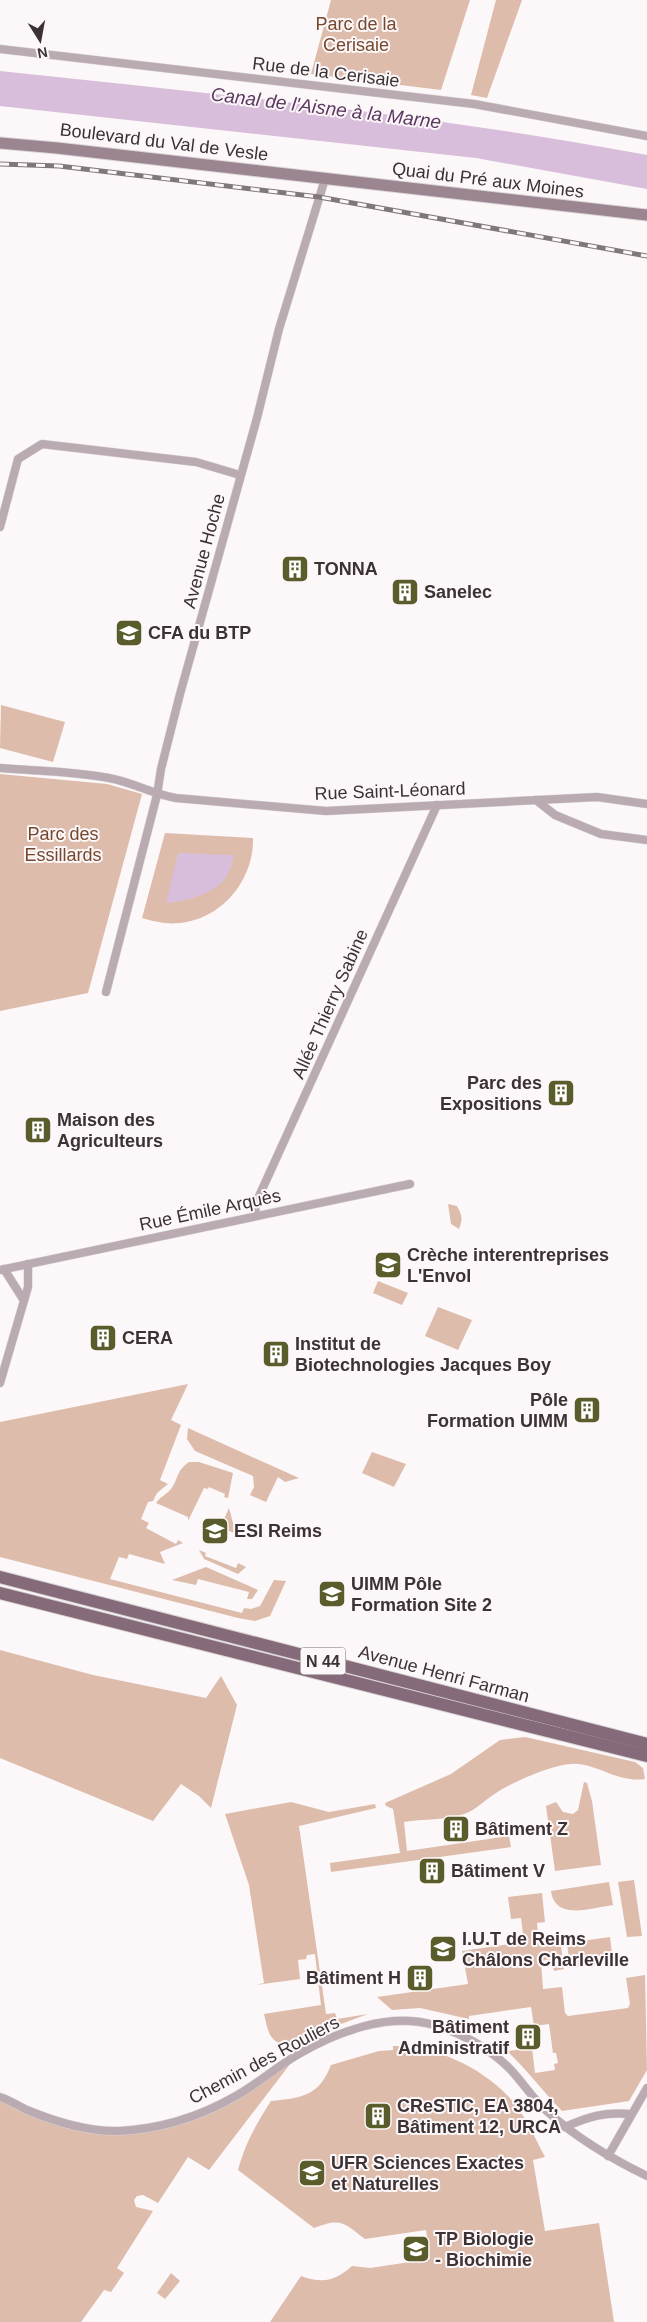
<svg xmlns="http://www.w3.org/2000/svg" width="647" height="2322" font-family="Helvetica,sans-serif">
  <rect width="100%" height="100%" fill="#fcf7f8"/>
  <!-- green -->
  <g fill="#debcab">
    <path d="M331 0H470L441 90 311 74Z"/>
    <path d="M496 0H522L487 98 471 95Z"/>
    <path d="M1 705 65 722 53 762 0 748Z"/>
    <path d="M0 774 107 784 142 794 88 993 0 1011Z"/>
    <path d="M165 833 253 838C254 885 214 928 164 923 157 922 149 920 142 918Z"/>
    <path d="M448 1204 457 1206C462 1215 463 1219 459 1229L451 1224Z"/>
    <path d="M378 1281 408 1293 402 1305 373 1293Z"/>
    <path d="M438 1307 472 1320 458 1350 425 1336Z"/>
    <path d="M188 1384 171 1420 181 1425 160 1480 168 1484 157 1493 153 1501 148 1502 141 1519 149 1523 146 1528 176 1544 178 1540 183 1543 160 1552 165 1564 129 1554 127 1559 119 1557 110 1579 242 1613 244 1608 251 1609 260 1606 274 1580 286 1581 270 1616 255 1621 238 1618 0 1557V1422Z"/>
    <path d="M188 1428 299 1478 285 1482 278 1477 266 1502 250 1495 254 1487 253 1476 195 1451 187 1439Z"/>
    <path d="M372 1452 406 1464 394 1487 362 1473Z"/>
    <path d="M189 1462H199L233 1473 228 1498 224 1497 225 1494 209 1487 208 1489 204 1488 188 1521V1517L156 1503C160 1497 167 1494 171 1489 179 1478 176 1471 189 1462Z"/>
    <path d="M229 1508 235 1530V1533L220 1528Z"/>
    <path d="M199 1550 206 1553 205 1556 236 1568 238 1563 246 1567 238 1574 204 1559Z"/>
    <path d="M206 1567 258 1590 252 1599H247L249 1592 198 1579 196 1585 172 1580Z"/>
    <path d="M0 1650 93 1675 206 1698 221 1676 237 1705 211 1808 199 1796 181 1784 153 1821 0 1758Z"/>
    <path d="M525 1737 635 1762 643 1768 645 1779C615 1783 596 1762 571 1764 551 1765 513 1782 496 1793 486 1799 476 1810 464 1814 448 1820 422 1819 404 1822L407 1851 509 1836 511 1847 331 1872 330 1863 400 1853 393 1809 386 1806 385 1803 451 1774 500 1740Z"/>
    <path d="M584 1782 587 1783 592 1801 601 1865 555 1871 546 1806 556 1802 563 1812 573 1814 578 1810Z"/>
    <path d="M291 1802 329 1812 375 1804 376 1808 299 1826 326 2014 335 2013 337 2019 368 2014 284 2045C268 2040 268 2030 264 2014L321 2005 315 1954 307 1955 306 1959 298 1960 300 1979 256 1985 264 1983 249 1885 225 1814Z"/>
    <path d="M634 1880 642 1936 627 1937 618 1882Z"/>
    <path d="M609 1882 613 1905C591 1908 555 1921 551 1891Z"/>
    <path d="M542 1893 545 1922 537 1923 539 1946H561L564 1969 554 1971 552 1959 541 1961 543 1989 562 1987 565 2013 568 2016 628 2008 630 2004 626 1978 645 1975 647 2070 629 2101 562 2111C543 2091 527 2070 507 2051L532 2048 535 2073 555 2070 554 2064 558 2063 556 2053H553L549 2024 534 2026 531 2007 469 2016V2019L420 2008 392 2010 377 1997 468 1984 462 1951 524 1942 521 1918 511 1919 508 1897Z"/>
    <path d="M610 1937 613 1962 570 1968 567 1943Z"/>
    <path d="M393 2046C433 2045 479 2066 507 2095 524 2112 534 2136 545 2157L533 2160 545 2231 599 2223 614 2322H270L301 2276C323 2284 335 2281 352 2266L370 2268 430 2259 426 2230 365 2239C344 2223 342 2217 314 2228L238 2170C245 2144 256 2124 271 2101 302 2098 319 2096 331 2065L379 2051 393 2050Z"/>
    <path d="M297 2055 209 2170 188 2157 158 2203 143 2195 137 2196 134 2200 136 2207 153 2211 117 2268 124 2273 111 2292 104 2290 81 2322H0V2098L75 2126 139 2129 221 2104Z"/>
    <path d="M171 2273 180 2281 165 2299 157 2293Z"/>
  </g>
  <!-- water -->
  <g fill="#d8beda">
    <path d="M0 71C216 94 433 115 647 155V189L476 158 0 106Z"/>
    <path d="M178 853 234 855C233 861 231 868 228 874 217 894 187 901 166 903Z"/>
  </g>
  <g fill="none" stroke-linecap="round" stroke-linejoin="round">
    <!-- street casing -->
    <g stroke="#d9d4d5" stroke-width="9">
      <g id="street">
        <path d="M0 49 474 104 647 136"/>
        <path d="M0 527 18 459 42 444 196 462 240 475"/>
        <path d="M0 768C36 771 74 771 109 778 132 782 152 794 176 798L326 811 597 797 647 804"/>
        <path d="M536 800 555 815 601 834 647 840"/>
        <path d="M106 992 157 795 161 769 180 694 257 418 279 329 325 179"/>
        <path d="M256 1216 255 1205 437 805"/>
        <path d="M4 1269 23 1299"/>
        <path d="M0 1270 410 1184"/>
        <path d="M0 1383 28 1287V1264"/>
        <path d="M0 2097C10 2100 18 2106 27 2110 56 2122 87 2132 119 2131 159 2129 199 2117 234 2097 256 2085 275 2068 297 2055 336 2032 388 2012 434 2025 461 2033 489 2048 509 2068 523 2082 533 2100 549 2113 578 2139 612 2159 647 2176"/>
        <path d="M565 2127C590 2116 604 2112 631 2114"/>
        <path d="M608 2156 647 2088"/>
      </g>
    </g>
    <!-- secondary casing -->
    <g stroke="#d9d4d5" stroke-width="13">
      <path id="secondary" d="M0 143 57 148 647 215"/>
    </g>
    <!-- primary casing -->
    <g stroke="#d9d4d5" stroke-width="14">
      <g id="primary">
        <path d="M0 1577 647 1744"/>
        <path d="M0 1593 647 1756"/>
      </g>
    </g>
    <!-- street -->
    <use href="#street" stroke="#baabb3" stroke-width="8"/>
    <!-- secondary -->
    <use href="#secondary" stroke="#9b8591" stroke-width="11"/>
    <!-- primary -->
    <use href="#primary" stroke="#856a79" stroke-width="12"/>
    <!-- rail casing -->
    <g stroke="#807779" stroke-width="5">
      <path id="rail" d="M0 164 59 166 319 197 647 256"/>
    </g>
    <!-- rail -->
    <use href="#rail" stroke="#fcf7f8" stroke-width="3" stroke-dasharray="9" stroke-linecap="butt"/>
  </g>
  <!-- icons -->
  <defs>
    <g id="building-square" transform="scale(1.4375)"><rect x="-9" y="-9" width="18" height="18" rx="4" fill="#5a5d2b" stroke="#fcf7f8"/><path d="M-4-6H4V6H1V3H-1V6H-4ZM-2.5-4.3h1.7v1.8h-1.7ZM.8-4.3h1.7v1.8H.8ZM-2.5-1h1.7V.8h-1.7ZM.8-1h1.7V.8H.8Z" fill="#fff"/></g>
    <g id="university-square" transform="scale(1.4375)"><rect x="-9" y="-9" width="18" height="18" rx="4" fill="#5a5d2b" stroke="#fcf7f8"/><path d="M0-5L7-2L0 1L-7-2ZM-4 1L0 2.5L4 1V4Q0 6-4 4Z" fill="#fff"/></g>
    <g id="school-square" transform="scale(1.4375)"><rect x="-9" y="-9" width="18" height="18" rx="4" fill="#5a5d2b" stroke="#fcf7f8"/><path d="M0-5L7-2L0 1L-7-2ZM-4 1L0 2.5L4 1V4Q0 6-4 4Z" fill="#fff"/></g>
  </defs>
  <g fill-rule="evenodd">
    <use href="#building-square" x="295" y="569"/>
    <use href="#building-square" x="405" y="592"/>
    <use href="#university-square" x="129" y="633"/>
    <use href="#building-square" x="561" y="1093"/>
    <use href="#building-square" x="38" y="1130"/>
    <use href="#school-square" x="388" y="1265"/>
    <use href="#building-square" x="103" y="1338"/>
    <use href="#building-square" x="276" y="1354"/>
    <use href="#building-square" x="587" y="1410"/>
    <use href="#university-square" x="215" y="1531"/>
    <use href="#university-square" x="332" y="1594"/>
    <use href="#building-square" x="456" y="1829"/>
    <use href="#building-square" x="432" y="1871"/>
    <use href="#university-square" x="443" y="1949"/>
    <use href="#building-square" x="420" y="1978"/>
    <use href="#building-square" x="528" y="2037"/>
    <use href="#building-square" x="378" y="2116"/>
    <use href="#university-square" x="312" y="2173"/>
    <use href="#university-square" x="416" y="2249"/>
  </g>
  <g text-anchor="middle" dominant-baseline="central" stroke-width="4" stroke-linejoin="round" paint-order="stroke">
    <!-- shield labels -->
    <rect fill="#fcf7f8" stroke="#766d6f" stroke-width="1" x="300.5" y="1647.5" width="45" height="27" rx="4"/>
    <g font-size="16" font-weight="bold" fill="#3c3234">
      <text x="323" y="1661">N 44</text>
    </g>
    <!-- park labels -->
    <g font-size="18" fill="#77472d" stroke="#fcf7f8">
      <text x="356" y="24">Parc de la<tspan x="356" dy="21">Cerisaie</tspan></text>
      <text x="63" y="834">Parc des<tspan x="63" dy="21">Essillards</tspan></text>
    </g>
    <!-- street labels -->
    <g font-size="18" fill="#3c3234" stroke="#fcf7f8">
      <text transform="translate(326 72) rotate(7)">Rue de la Cerisaie</text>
      <text transform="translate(164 142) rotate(7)">Boulevard du Val de Vesle</text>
      <text transform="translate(488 180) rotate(7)">Quai du Pré aux Moines</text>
      <text transform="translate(204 551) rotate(-75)">Avenue Hoche</text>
      <text transform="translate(390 791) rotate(-2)">Rue Saint-Léonard</text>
      <text transform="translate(330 1004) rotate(-66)">Allée Thierry Sabine</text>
      <text transform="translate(210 1210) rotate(-12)">Rue Émile Arquès</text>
      <text transform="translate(444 1674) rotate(15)">Avenue Henri Farman</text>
      <text transform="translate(264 2060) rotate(-28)">Chemin des Rouliers</text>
    </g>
    <!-- poi labels -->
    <g font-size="18" font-weight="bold" fill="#3c3234" stroke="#fcf7f8" text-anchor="start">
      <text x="314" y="569">TONNA</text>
      <text x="424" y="592">Sanelec</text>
      <text x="148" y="633">CFA du BTP</text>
      <text x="542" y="1083" text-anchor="end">Parc des<tspan x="542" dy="21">Expositions</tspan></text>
      <text x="57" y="1120">Maison des<tspan x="57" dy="21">Agriculteurs</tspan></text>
      <text x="407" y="1255">Crèche interentreprises<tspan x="407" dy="21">L'Envol</tspan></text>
      <text x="122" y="1338">CERA</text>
      <text x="295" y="1344">Institut de<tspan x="295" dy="21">Biotechnologies Jacques Boy</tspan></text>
      <text x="568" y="1400" text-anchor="end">Pôle<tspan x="568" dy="21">Formation UIMM</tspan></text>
      <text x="234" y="1531">ESI Reims</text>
      <text x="351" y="1584">UIMM Pôle<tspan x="351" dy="21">Formation Site 2</tspan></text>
      <text x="475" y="1829">Bâtiment Z</text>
      <text x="451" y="1871">Bâtiment V</text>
      <text x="462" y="1939">I.U.T de Reims<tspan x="462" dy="21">Châlons Charleville</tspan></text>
      <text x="401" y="1978" text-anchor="end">Bâtiment H</text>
      <text x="509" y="2027" text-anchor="end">Bâtiment<tspan x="509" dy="21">Administratif</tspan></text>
      <text x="397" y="2106">CReSTIC, EA 3804,<tspan x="397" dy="21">Bâtiment 12, URCA</tspan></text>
      <text x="331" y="2163">UFR Sciences Exactes<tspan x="331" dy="21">et Naturelles</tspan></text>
      <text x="435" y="2239">TP Biologie<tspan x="435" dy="21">- Biochimie</tspan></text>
    </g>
    <!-- water labels -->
    <g font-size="19" font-style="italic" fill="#5b385f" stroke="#fcf7f8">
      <text transform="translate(326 108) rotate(7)">Canal de l'Aisne à la Marne</text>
    </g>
  </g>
  <!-- north arrow -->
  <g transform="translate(40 40) rotate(169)" stroke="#fcf7f8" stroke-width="4" paint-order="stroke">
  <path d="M0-4L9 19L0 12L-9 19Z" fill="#3c3234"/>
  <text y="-8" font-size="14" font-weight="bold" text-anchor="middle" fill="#3c3234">N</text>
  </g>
</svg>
